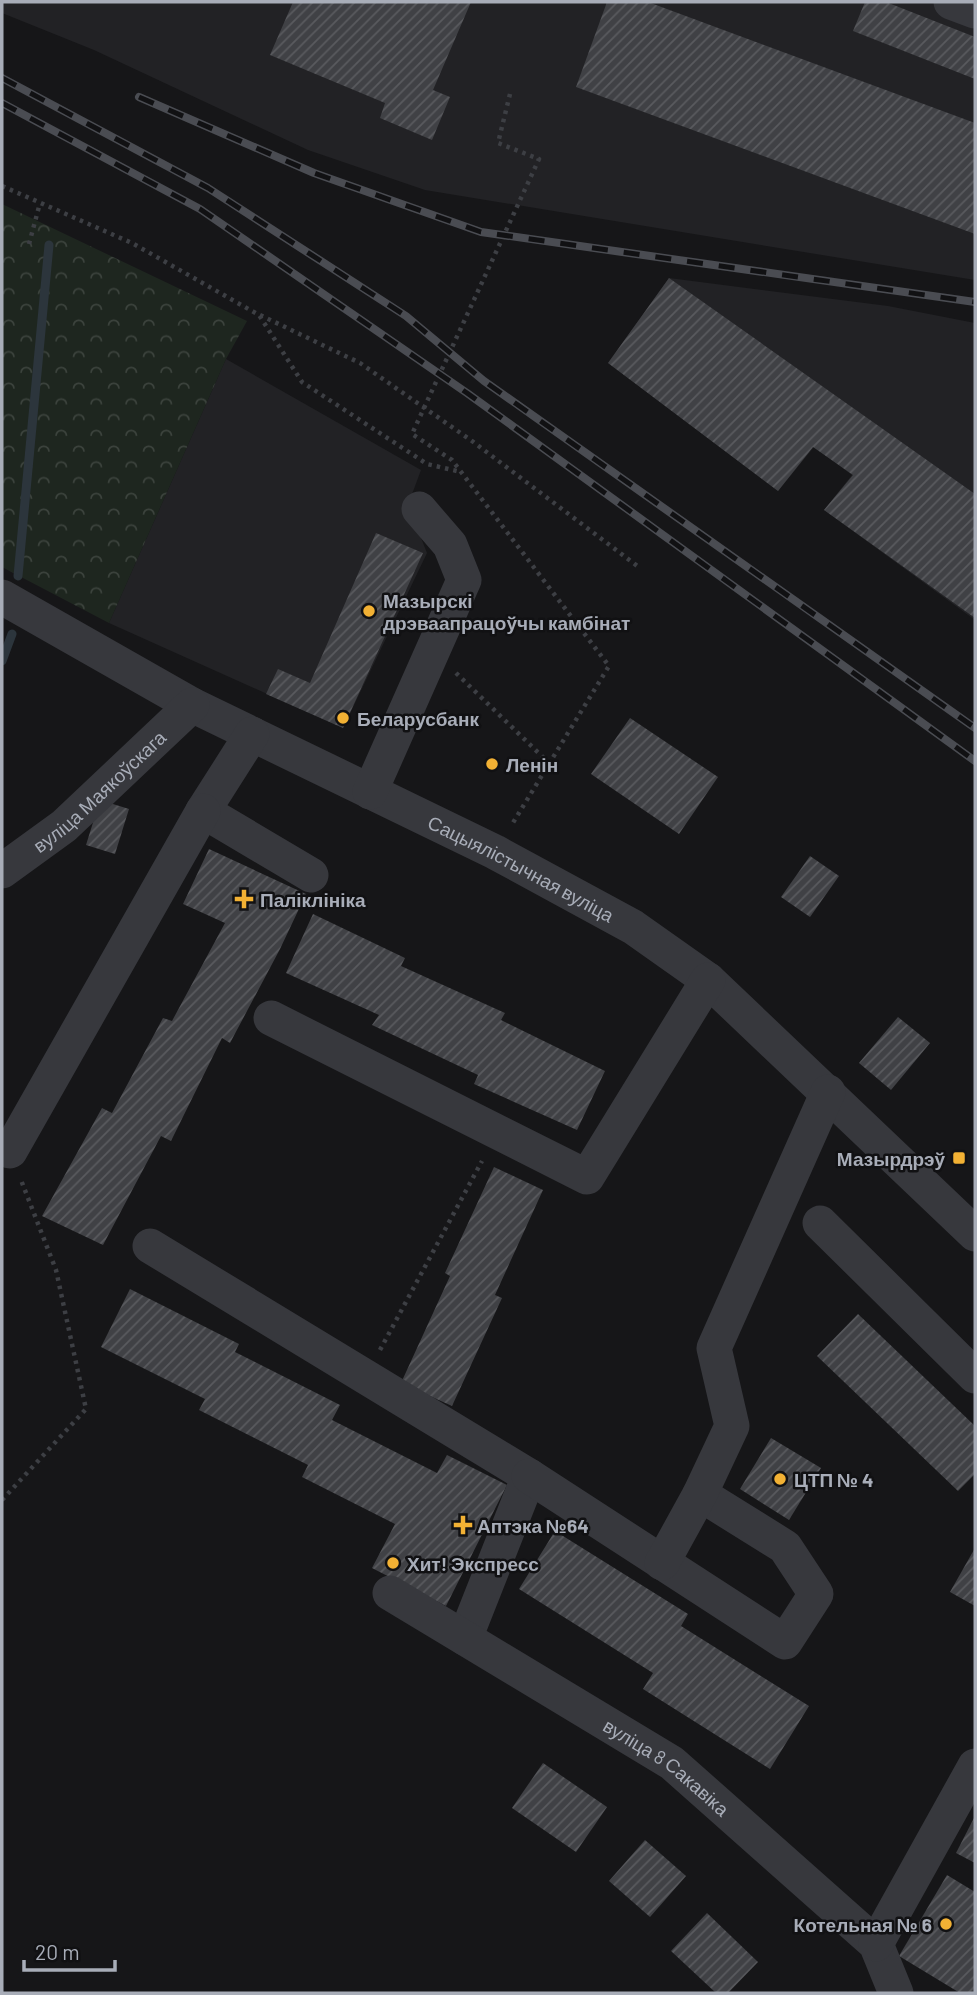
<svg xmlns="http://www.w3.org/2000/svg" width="977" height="1995" font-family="Barlow,sans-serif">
  <defs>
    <pattern id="forest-crowns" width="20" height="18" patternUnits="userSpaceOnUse" patternTransform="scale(1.75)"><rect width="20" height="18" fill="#1e261f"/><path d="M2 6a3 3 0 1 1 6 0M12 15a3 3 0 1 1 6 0" fill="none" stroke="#3c433d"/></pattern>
    <pattern id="building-hatch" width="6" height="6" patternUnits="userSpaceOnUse" patternTransform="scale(1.75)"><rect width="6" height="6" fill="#404145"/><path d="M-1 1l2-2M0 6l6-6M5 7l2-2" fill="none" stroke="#595a5e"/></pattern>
  </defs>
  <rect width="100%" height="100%" fill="#161618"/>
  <!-- built -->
  <g fill="#222225">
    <path d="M2 2H975V280L425 190 308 150 94 50 2 13Z"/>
    <path d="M669 278 888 306 975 323V620L824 510 852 475 814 447 778 491 608 363Z"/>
    <path d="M226 359 421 470 408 505 427 553 343 728 109 623Z"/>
  </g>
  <!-- forest -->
  <path fill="url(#forest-crowns)" d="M2 204 247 321 226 359 109 623 2 567Z"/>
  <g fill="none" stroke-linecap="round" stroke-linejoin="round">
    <!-- stream -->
    <g stroke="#2c353c" stroke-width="9">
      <path d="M18 576 49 245"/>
      <path d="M2 661 12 634"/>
    </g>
  </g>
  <!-- building -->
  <g fill="url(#building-hatch)">
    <path d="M293 2H471L433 90 450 97 432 140 380 118 385 103 270 55Z"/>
    <path d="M607 2H648L975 123V234L576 87Z"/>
    <path d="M865 2H886L975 37V79L853 31Z"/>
    <path d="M669 278 975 494V618L824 510 853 475 813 447 778 491 608 363Z"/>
    <path d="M376 533 423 553 343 728 266 694 278 669 310 683Z"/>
    <path d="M630 718 718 777 679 834 591 774Z"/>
    <path d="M100 800 129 809 115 854 86 845Z"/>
    <path d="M209 849 306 894 280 949 230 1043 222 1038 171 1141 161 1136 103 1245 42 1216 102 1108 112 1113 163 1018 172 1021 225 923 183 904Z"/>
    <path d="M810 856 839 876 810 917 781 897Z"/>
    <path d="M313 914 405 958 401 966 505 1013 501 1020 605 1071 577 1130 474 1084 478 1075 372 1025 379 1015 286 973Z"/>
    <path d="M898 1017 930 1043 891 1090 859 1063Z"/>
    <path d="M494 1167 543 1190 495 1295 502 1298 452 1406 401 1383 450 1276 445 1273Z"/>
    <path d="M130 1289 239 1344 235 1352 340 1405 332 1420 437 1473 447 1455 507 1485 446 1606 372 1568 395 1524 302 1477 308 1465 199 1410 205 1399 101 1347Z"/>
    <path d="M858 1314 975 1426V1474L958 1491 817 1356Z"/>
    <path d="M771 1438 821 1468 789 1520 740 1489Z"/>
    <path d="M555 1531 688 1614 681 1626 809 1706 770 1769 643 1689 653 1673 519 1589Z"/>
    <path d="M975 1548V1606L950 1592Z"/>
    <path d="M543 1763 607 1807 576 1852 512 1808Z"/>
    <path d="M975 1816V1863L956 1853Z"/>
    <path d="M645 1840 686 1876 650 1917 609 1881Z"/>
    <path d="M947 1875 975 1892V1993H960L899 1956Z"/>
    <path d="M707 1913 758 1962 728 1993H716L671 1951Z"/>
  </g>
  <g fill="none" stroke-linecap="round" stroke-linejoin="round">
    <!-- path -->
    <g stroke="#3d3f44" stroke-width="4.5" stroke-dasharray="3.5 5" stroke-linecap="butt">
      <path d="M510 94 498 143 539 159 412 434 452 460 609 666 511 826"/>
      <path d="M2 186 132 243 259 315 302 382 427 464 461 472"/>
      <path d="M29 244 40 203"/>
      <path d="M260 315 360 363 472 441 640 568"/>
      <path d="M456 673 549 763"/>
      <path d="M380 1350 482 1161"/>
      <path d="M2 1500 86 1409 56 1270 21 1180"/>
    </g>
    <!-- minor -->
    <g stroke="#37383d" stroke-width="35">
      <path d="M951 2 975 11"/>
      <path id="s1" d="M2 597 192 705 495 852 633 927 708 980 975 1234"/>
      <path d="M252 734 203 811 311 875"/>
      <path d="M370 792 464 580 450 545 419 509"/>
      <path id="s2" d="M2 871 64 826 192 705"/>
      <path d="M271 1018 587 1177 708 980"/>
      <path d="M10 1151 203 811"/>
      <path d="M820 1223 975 1376"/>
      <path d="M150 1246 529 1476 465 1638"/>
      <path d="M529 1476 785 1642 816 1594 785 1547 700 1494"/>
      <path d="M662 1563 700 1494 732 1426 714 1348 828 1092"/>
      <path id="s3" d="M390 1593 672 1763 876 1944 896 1993"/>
      <path d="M876 1944 975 1766"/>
    </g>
    <!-- rail casing -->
    <g stroke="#4a4c52" stroke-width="8">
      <g id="rail">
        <path d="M2 78 208 188 406 316 484 381 975 728"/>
        <path d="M139 97 314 173 481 232 975 302"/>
        <path d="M2 103 200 209 467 393 975 761"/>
      </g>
    </g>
    <!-- rail -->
    <use href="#rail" stroke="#111113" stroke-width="5" stroke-dasharray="16" stroke-linecap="butt"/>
  </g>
  <!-- markers -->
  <g fill="#f2b134" stroke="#111113" stroke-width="2.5">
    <circle cx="369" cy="611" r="7"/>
    <circle cx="343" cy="718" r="7"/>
    <circle cx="492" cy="764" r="7"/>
    <path d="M240.5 888.5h7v7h7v7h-7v7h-7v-7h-7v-7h7z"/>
    <rect x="952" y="1151" width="14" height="14" rx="3.5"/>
    <circle cx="780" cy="1479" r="7"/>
    <path d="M459.5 1514.5h7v7h7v7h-7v7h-7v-7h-7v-7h7z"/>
    <circle cx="393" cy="1563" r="7"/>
    <circle cx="946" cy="1924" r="7"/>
  </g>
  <g text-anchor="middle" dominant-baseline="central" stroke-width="5" stroke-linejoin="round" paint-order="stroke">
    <!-- poi labels -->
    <g font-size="19" font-weight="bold" fill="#a8adb8" stroke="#111113" text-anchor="start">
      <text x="383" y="600">Мазырскі<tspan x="383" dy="22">дрэваапрацоўчы камбінат</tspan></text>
      <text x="357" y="718">Беларусбанк</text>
      <text x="506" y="764">Ленін</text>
      <text x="260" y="899">Паліклініка</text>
      <text x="945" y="1158" text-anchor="end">Мазырдрэў</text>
      <text x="794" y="1479">ЦТП № 4</text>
      <text x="477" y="1525">Аптэка №64</text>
      <text x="407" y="1563">Хит! Экспресс</text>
      <text x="932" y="1924" text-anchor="end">Котельная № 6</text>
    </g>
    <!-- street labels -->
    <g font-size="19" fill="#a8adb8" stroke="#111113">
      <text stroke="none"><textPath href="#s2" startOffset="126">вуліца Маякоўскага</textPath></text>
      <text stroke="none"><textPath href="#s1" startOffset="586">Сацыялістычная вуліца</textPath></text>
      <text stroke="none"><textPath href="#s3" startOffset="327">вуліца 8 Сакавіка</textPath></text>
    </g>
  </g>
  <!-- border -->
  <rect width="977" height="1995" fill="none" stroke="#a8adb8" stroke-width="7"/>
  <!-- scale -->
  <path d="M24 1960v10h91v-10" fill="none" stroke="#a8adb8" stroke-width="3.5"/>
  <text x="35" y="1960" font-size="21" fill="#a8adb8" stroke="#111113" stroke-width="5" paint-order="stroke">20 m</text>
</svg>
